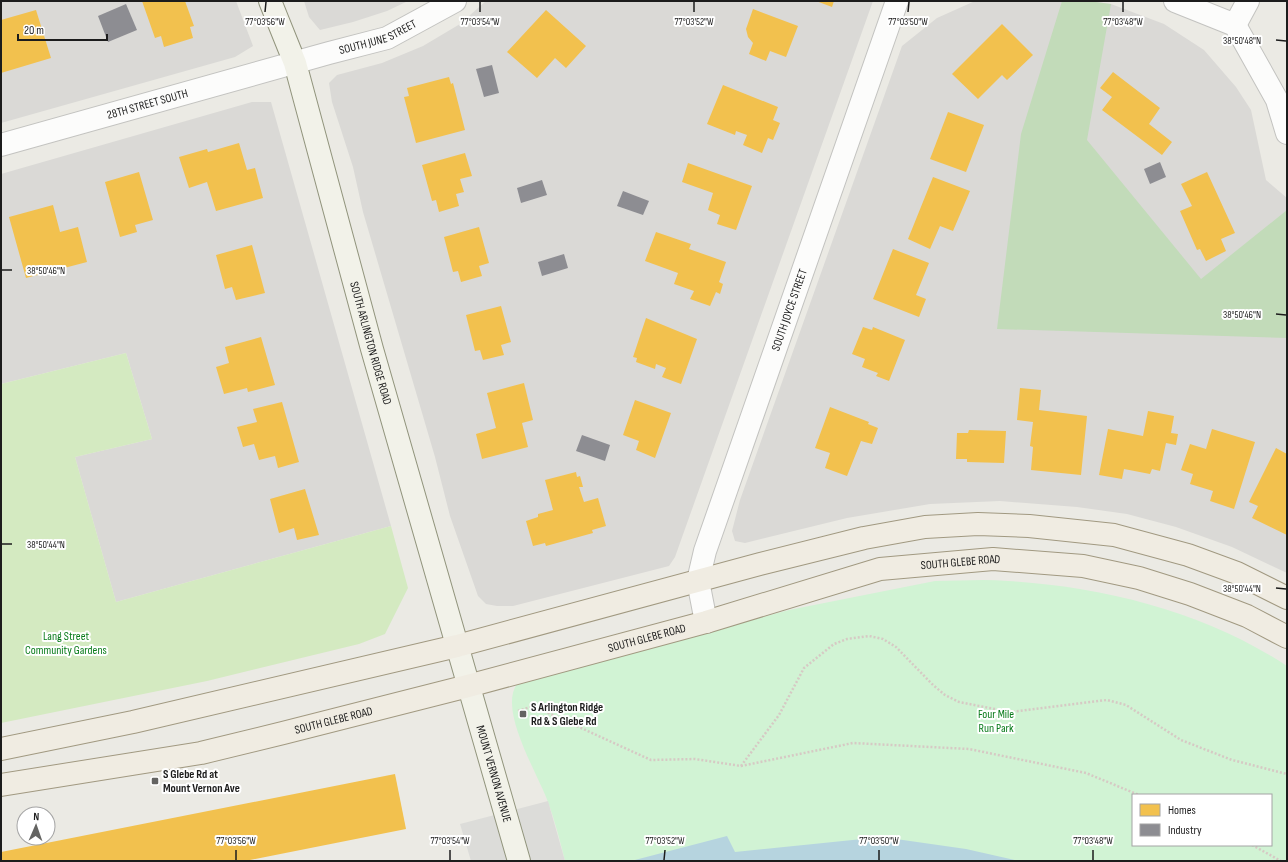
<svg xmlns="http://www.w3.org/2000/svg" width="1288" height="862" font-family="'Sofia Sans Condensed',sans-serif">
  <rect width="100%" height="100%" fill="#ebeae4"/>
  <!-- residential -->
  <g fill="#dad9d6">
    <path d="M1 1H236L253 46 235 57 1 123Z"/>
    <path d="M304 1H408L387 11 353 22 320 30 309 17Z"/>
    <path d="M486 1H873L675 557 669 566 513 606H497L486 604 478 596 450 516 435 457 363 212 353 167 332 102 329 83 337 75 382 63 423 46 460 24Z"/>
    <path d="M975 1H1088L1111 4 1164 24 1204 50 1236 87 1251 110 1266 180 1287 198V573L1232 547 1176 527 1127 514 1077 507 1000 501 930 504 847 518 745 543 735 541 732 531 740 500 902 46 937 18Z"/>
    <path d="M252 102H271L391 526 116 602 75 457 152 439 126 353 1 384V174Z"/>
  </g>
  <!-- grass -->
  <path fill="#d4eac1" d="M126 353 152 439 75 457 116 602 391 526 408 588 385 634 359 644 207 681 1 723V384Z"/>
  <!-- forest -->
  <path fill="#c2dbb9" d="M1062 1H1088L1111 4 1087 140 1201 279 1287 210V338L997 329 1021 134Z"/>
  <!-- park -->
  <path fill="#d1f3d4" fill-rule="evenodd" d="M935 581C959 581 984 579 1008 581 1105 587 1205 612 1287 666V861H565C560 841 555 821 548 802 538 774 498 710 517 684L789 610ZM1133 795H1271V845H1133Z"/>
  <!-- water -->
  <path fill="#b6d4df" d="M727 836 735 852 882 837 966 849 1019 861H631Z"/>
  <!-- pier -->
  <path fill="#dcdcd9" d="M548 801 565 861H471L460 824Z"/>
  <!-- homes -->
  <g fill="#f2c14e">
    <path d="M142 1H185L194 26 190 27 193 38 164 47 161 36 155 38Z"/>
    <path d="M816 1H834L832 7Z"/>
    <path d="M753 9 798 26 786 57 770 51 766 61 749 54 753 43 748 37 746 29Z"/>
    <path d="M36 10 51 58 1 73V20Z"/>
    <path d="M546 10 586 46 566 68 555 58 537 78 507 52Z"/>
    <path d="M1002 24 1033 55 1007 80 1002 75 978 99 952 74Z"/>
    <path d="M1113 72 1160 108 1149 124 1172 142 1162 155 1102 110 1112 97 1100 88Z"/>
    <path d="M449 77 451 84 453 83 465 130 416 143 404 97 409 96 407 88Z"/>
    <path d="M723 85 778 107 773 120 780 123 773 140 768 138 762 153 743 145 747 135 736 131 735 135 707 124Z"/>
    <path d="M948 112 984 125 966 172 930 159Z"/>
    <path d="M239 143 247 170 255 168 263 198 216 211 207 182 189 188 179 157 207 149 208 152Z"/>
    <path d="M465 153 472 176 460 179 464 192 456 194 459 206 439 212 436 200 432 201 422 165Z"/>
    <path d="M688 163 752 186 736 230 717 224 720 215 708 210 713 193 682 182Z"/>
    <path d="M139 172 153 220 135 225 137 232 120 237 105 182Z"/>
    <path d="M1207 172 1235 233 1221 239 1226 251 1206 261 1200 249 1197 250 1180 211 1192 206 1181 184Z"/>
    <path d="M933 177 970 191 953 231 940 226 930 249 908 239Z"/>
    <path d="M53 205 60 232 78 227 87 262 26 278 9 217Z"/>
    <path d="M479 227 489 263 479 266 482 276 461 282 458 271 453 272 444 237Z"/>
    <path d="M656 232 691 244 689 249 726 262 719 282 723 284 720 294 716 292 710 306 690 299 694 291 674 284 678 273 645 261Z"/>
    <path d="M252 245 265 293 236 300 232 287 225 289 216 255Z"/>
    <path d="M893 249 929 263 916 295 926 299 919 317 873 299Z"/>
    <path d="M501 306 511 342 501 345 504 355 483 360 480 350 475 351 466 315Z"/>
    <path d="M646 318 697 339 681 384 662 377 666 368 656 364 655 369 636 362 637 358 633 357Z"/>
    <path d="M863 327 872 330 873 327 905 340 889 381 876 376 878 373 862 367 865 359 852 354Z"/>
    <path d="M261 337 275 385 248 392 247 388 224 394 216 367 229 363 225 347Z"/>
    <path d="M524 383 533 420 522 423 528 447 482 459 476 434 496 428 487 393Z"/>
    <path d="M1020 388 1041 390 1039 410 1087 416 1081 475 1031 470 1033 447 1030 446 1033 422 1017 420Z"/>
    <path d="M635 400 671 413 655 458 636 450 639 441 623 435Z"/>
    <path d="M282 402 299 462 278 468 275 456 259 460 254 444 243 447 237 427 257 422 253 409Z"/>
    <path d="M830 407 869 422 868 424 878 428 872 444 861 441 847 476 825 468 830 453 815 448Z"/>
    <path d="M1148 411 1174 416 1171 433 1178 434 1176 445 1166 443 1160 471 1152 469 1150 474 1124 469 1122 479 1099 475 1108 429 1143 436Z"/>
    <path d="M1212 429 1255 442 1234 509 1210 501 1213 491 1190 484 1193 474 1181 470 1190 444 1206 449Z"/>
    <path d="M969 430 1006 431 1004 463 967 462V459H956L957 433H968Z"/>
    <path d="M1276 448 1287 454V535L1252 518 1258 506 1249 502Z"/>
    <path d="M576 472 577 477 580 476 583 487H579L584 502 598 498 606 526 592 530 593 533 546 546 545 543 533 546 526 521 538 517V514L553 510 545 480Z"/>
    <path d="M305 489 319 535 297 540 294 528 279 533 270 499Z"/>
    <path d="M395 774 406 829 245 861H1V852Z"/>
  </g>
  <!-- industry -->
  <g fill="#8d8d92">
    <path d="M126 4 137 30 108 42 98 16Z"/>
    <path d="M492 65 499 93 484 97 476 69Z"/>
    <path d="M1160 162 1166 177 1150 184 1144 169Z"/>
    <path d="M542 180 547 195 521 203 517 188Z"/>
    <path d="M623 191 649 201 643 215 617 206Z"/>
    <path d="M564 254 568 268 542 276 538 262Z"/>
    <path d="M582 435 610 445 605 461 576 451Z"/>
  </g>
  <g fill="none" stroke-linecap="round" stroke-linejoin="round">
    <!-- minor casing -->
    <g stroke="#c3c3c0" stroke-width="24">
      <g id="minor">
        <path d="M1175 1 1235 25 1277 100 1287 133"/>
        <path d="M1235 25 1248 1"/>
        <path id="s1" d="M1 145 329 53 387 38 455 1"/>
        <path id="s2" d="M706 622 698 581 705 551 897 1"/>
      </g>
    </g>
    <!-- secondary casing -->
    <g stroke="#91947c" stroke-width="24">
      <g id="secondary">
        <path id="s3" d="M270 1 295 63 372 349 519 861"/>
      </g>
    </g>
    <!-- primary casing -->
    <g stroke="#a19981" stroke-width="24">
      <g id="primary">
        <path d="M1 749 133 722 457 646 760 564 864 538 925 527 978 524 1029 526 1114 535 1188 555 1237 573 1287 598"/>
        <path id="s4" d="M1 785 201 753 283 733 468 686 706 622 880 569 993 559 1083 566 1139 578 1190 594 1247 616 1287 637"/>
      </g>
    </g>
    <!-- path -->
    <g stroke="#d6c9c4" stroke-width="2.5" stroke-dasharray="2 2" stroke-linecap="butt">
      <path d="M518 711 533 706 651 760 695 759 741 766 853 743 969 749 1086 773 1139 795"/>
      <path d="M741 766 779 715 804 668 834 644 847 639 869 636 883 639 896 647 933 685 945 695 959 702 1010 712 1107 700 1126 705 1181 740 1232 760 1287 774"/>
      <path d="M1252 845 1281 861"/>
    </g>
    <!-- minor -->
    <use href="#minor" stroke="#fcfcfb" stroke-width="22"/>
    <!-- secondary -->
    <use href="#secondary" stroke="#f2f2e9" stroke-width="22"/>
    <!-- primary -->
    <use href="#primary" stroke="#f0ece2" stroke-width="22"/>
  </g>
  <!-- ticks -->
  <path fill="none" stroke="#1c1c1c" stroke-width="1.5" d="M265 12 266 2M480 12V2M694 12V2M908 12 909 2M1123 12V2M1276 40 1286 41M2 270H12M1276 314 1286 315M2 544H12M1276 588 1286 589M236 860V850M450 860V850M664 860 665 850M879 860V850M1093 860V850"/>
  <!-- markers -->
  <g fill="#646462" stroke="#fff" stroke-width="1.5">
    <rect x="519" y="710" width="8" height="8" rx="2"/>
    <rect x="151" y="777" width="8" height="8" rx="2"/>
  </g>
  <g text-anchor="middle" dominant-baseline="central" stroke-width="4" stroke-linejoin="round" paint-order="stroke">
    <!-- street labels -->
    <g font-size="12" fill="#1c1c1c" stroke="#fff">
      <text stroke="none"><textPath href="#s1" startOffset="392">SOUTH JUNE STREET</textPath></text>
      <text stroke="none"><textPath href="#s1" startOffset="152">28TH STREET SOUTH</textPath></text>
      <text stroke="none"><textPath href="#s2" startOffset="328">SOUTH JOYCE STREET</textPath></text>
      <text stroke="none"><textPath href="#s3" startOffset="357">SOUTH ARLINGTON RIDGE ROAD</textPath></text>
      <text stroke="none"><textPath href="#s4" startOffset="987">SOUTH GLEBE ROAD</textPath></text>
      <text stroke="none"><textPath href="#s4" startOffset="663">SOUTH GLEBE ROAD</textPath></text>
      <text stroke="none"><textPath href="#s4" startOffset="339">SOUTH GLEBE ROAD</textPath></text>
      <text stroke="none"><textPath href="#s3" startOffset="805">MOUNT VERNON AVENUE</textPath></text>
    </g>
    <!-- park labels -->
    <g font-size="12" fill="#097b1b" stroke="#fff">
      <text x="66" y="636">Lang Street<tspan x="66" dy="14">Community Gardens</tspan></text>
      <text x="996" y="714">Four Mile<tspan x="996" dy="14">Run Park</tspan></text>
    </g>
    <!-- poi labels -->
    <g font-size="12" font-weight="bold" fill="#1c1c1c" stroke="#fff" text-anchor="start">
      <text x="531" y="707">S Arlington Ridge<tspan x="531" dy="14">Rd &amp; S Glebe Rd</tspan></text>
      <text x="163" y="774">S Glebe Rd at<tspan x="163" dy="14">Mount Vernon Ave</tspan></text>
    </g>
  </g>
  <g font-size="10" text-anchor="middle" fill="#1c1c1c" stroke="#fff" stroke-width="4" stroke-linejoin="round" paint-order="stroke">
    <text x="265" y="25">77°03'56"W</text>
    <text x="480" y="25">77°03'54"W</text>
    <text x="694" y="25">77°03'52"W</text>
    <text x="908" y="25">77°03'50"W</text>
    <text x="1123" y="25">77°03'48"W</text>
    <text x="1242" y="44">38°50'48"N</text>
    <text x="46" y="274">38°50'46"N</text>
    <text x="1242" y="318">38°50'46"N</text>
    <text x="46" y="548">38°50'44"N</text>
    <text x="1242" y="592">38°50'44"N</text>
    <text x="236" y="844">77°03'56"W</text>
    <text x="450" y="844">77°03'54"W</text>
    <text x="665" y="844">77°03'52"W</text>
    <text x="879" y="844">77°03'50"W</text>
    <text x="1093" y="844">77°03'48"W</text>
  </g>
  <!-- border -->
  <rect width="1288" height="862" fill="none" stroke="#1c1c1c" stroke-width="4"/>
  <!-- legend -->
  <rect x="1132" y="794" width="140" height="52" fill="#ffffff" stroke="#a4a4a4"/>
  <rect x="1140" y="804" width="20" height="12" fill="#f2c14e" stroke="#a4a4a4"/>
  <text x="1168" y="814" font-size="12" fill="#1c1c1c">Homes</text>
  <rect x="1140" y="824" width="20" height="12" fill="#8d8d92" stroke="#a4a4a4"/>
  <text x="1168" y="834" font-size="12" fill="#1c1c1c">Industry</text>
  <!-- north arrow -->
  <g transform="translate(36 826) rotate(2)"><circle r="19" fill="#ffffff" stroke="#a4a4a4"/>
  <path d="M0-3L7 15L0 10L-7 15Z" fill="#646462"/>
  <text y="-6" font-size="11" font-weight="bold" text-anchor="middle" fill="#1c1c1c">N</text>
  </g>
  <!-- scale -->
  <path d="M18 34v6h89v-6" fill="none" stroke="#1c1c1c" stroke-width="2"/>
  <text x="24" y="34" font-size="12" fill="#1c1c1c" stroke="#ffffff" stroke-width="3" paint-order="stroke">20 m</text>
</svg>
